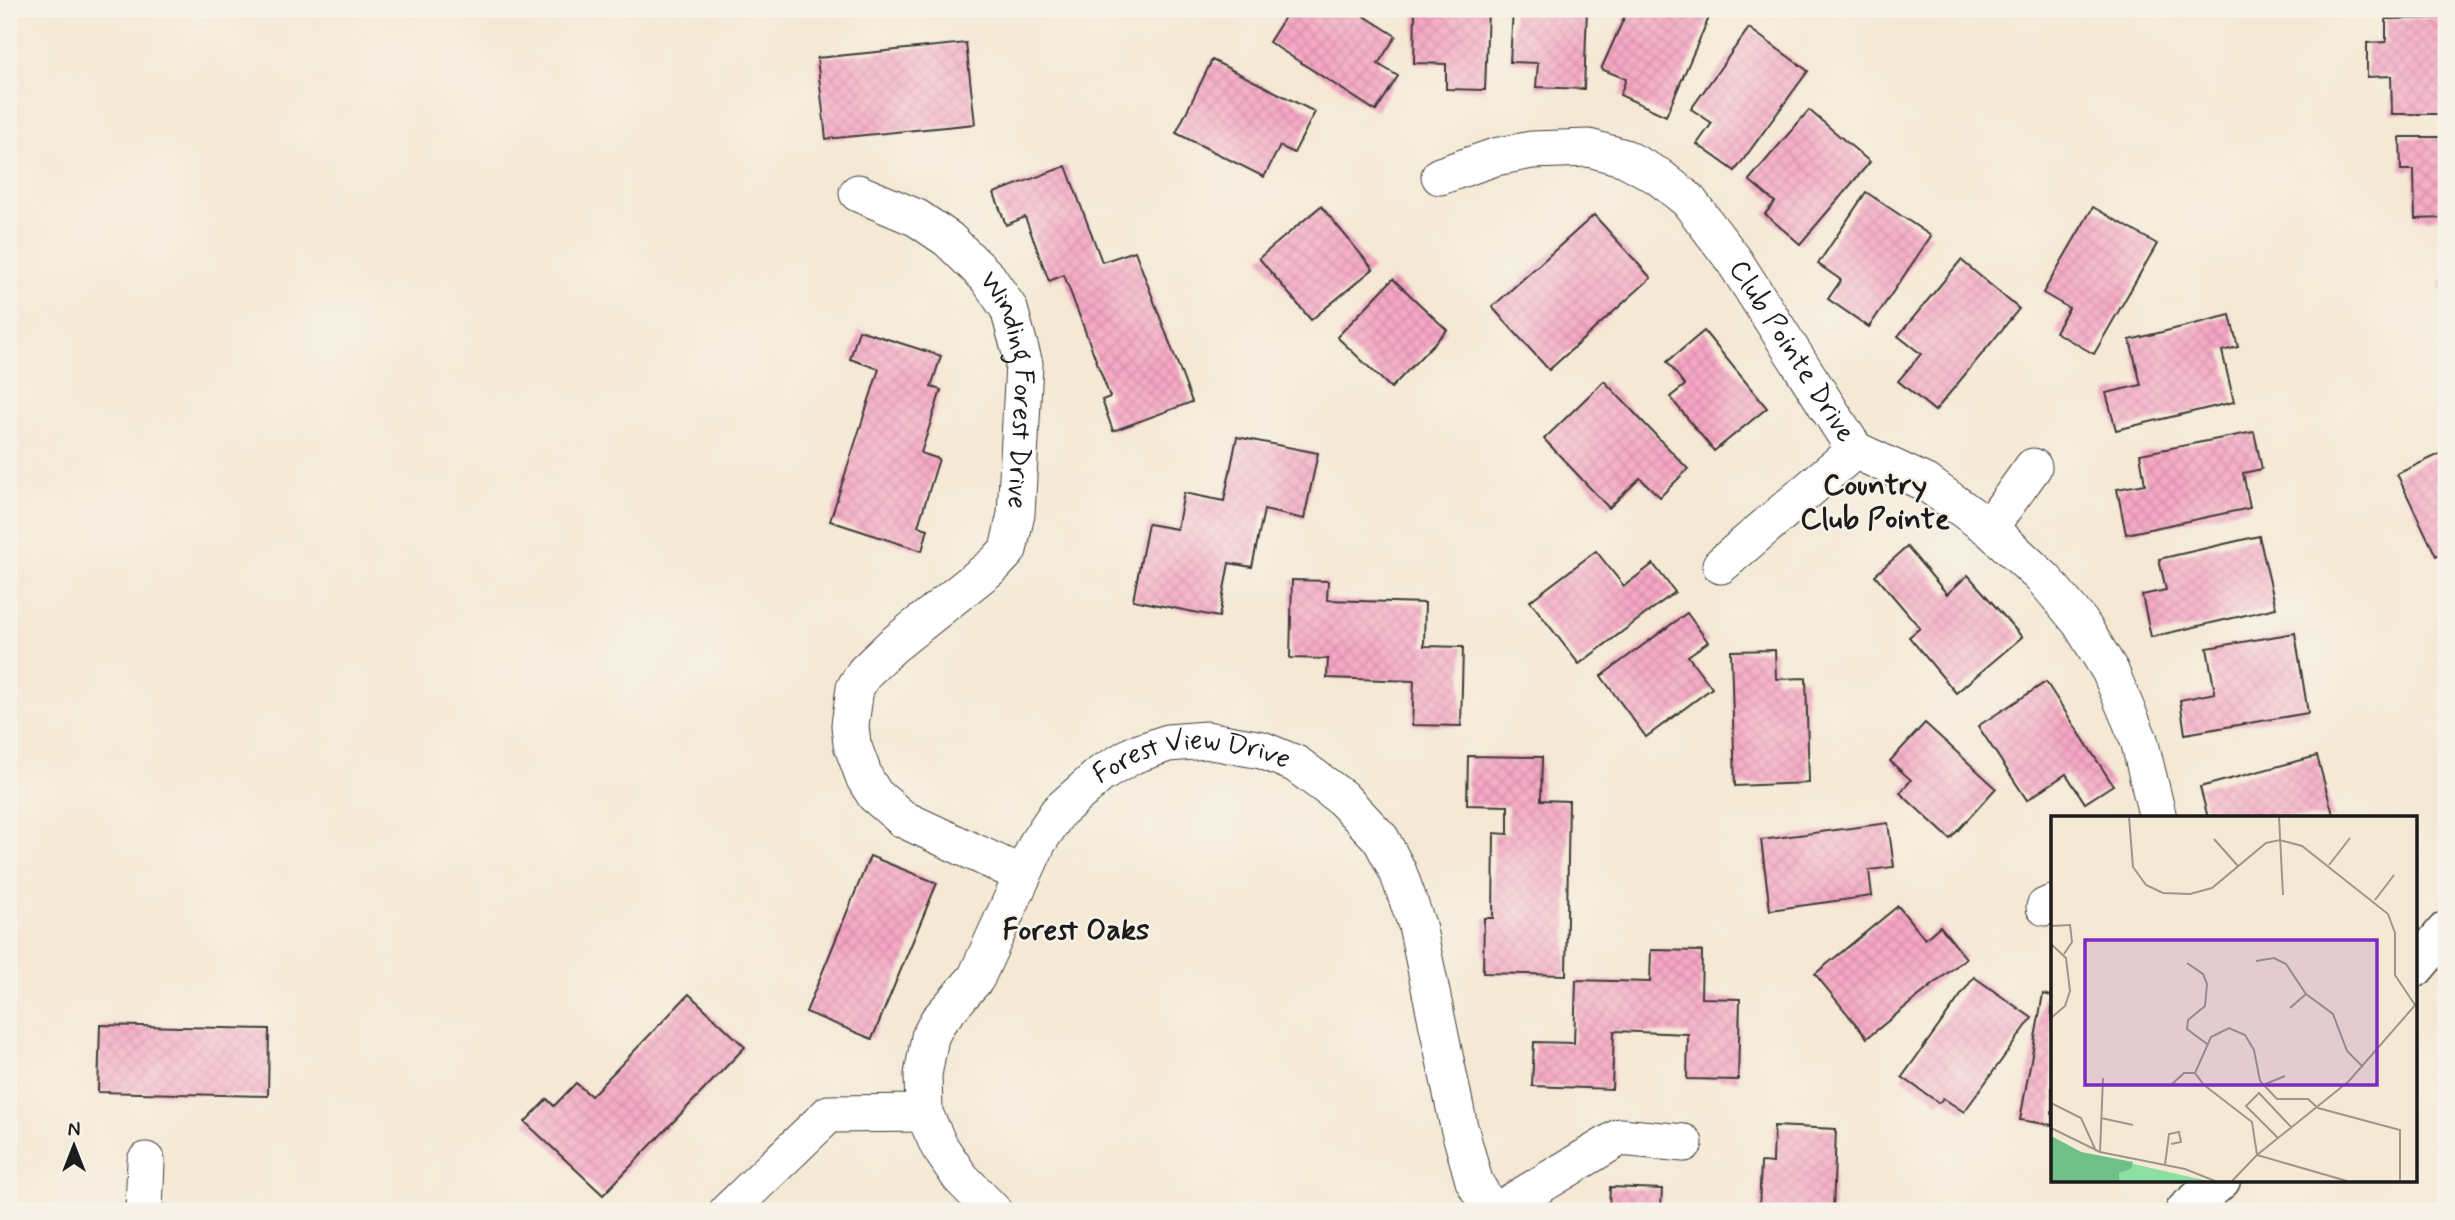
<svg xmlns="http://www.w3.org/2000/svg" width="2455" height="1220" font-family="Mynerve,sans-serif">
  <defs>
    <pattern id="building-cross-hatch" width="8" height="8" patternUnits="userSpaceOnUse" patternTransform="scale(1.75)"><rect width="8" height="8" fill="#f6a7c4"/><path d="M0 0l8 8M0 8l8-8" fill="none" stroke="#d28fa8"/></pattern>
  </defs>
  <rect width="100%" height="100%" fill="#f7f3e8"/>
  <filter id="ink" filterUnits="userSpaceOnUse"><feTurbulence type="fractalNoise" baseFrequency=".0143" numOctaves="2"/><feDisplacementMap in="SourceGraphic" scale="14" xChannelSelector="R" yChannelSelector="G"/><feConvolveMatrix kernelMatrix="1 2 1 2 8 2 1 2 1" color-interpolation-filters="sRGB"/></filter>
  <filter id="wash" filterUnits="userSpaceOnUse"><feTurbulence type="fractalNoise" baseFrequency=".00686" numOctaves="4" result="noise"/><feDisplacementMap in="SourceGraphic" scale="28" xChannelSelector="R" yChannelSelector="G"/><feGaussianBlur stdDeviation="1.57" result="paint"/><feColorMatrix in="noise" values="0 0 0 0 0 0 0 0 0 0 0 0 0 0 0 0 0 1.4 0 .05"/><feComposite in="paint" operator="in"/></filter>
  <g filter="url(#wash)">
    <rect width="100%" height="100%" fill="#f5e8d4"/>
    <g id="blocks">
      <!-- building -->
      <g fill="url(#building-cross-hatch)">
        <path d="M1290 9H1353L1396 36 1378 64 1398 76 1376 111 1269 42Z"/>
        <path d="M1415 9H1488L1485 90 1446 89V64L1414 63Z"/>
        <path d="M1513 9H1587L1584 89 1536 87 1538 63 1510 62Z"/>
        <path d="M1628 9H1700L1711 13 1666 116 1620 95 1626 79 1601 69Z"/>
        <path d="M2446 18V114H2392L2391 76 2367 77V43L2386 42V19Z"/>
        <path d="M1749 28 1808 71 1735 171 1697 144 1712 123 1691 109Z"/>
        <path d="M966 43 975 124 826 139 817 58Z"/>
        <path d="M1212 60 1315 112 1294 153 1280 146 1264 177 1176 133Z"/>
        <path d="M1809 110 1870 162 1800 244 1765 214 1775 202 1749 180Z"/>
        <path d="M2400 137H2446V218L2415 219 2414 170H2401Z"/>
        <path d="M1066 166 1102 262 1135 251 1192 402 1113 431 1102 400 1110 397 1064 275 1049 281 1025 217 1006 225 994 193Z"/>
        <path d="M1866 192 1931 236 1869 327 1828 299 1841 280 1818 264Z"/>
        <path d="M1321 206 1373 269 1311 320 1259 258Z"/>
        <path d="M2093 207 2157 244 2094 354 2055 332 2069 308 2043 293Z"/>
        <path d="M1594 215 1651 278 1549 370 1492 307Z"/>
        <path d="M1961 260 2019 309 1935 411 1898 381 1921 354 1898 336Z"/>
        <path d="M1393 279 1447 330 1391 388 1337 337Z"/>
        <path d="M2446 279V305L2445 306 2440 281Z"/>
        <path d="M2230 315 2238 347 2222 351 2234 402 2116 430 2106 393 2141 385 2130 340Z"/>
        <path d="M859 330 941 356 931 387 941 390 921 453 939 459 918 526 928 529 922 551 830 521 879 369 850 359Z"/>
        <path d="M1704 331 1767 408 1714 451 1670 397 1685 385 1667 362Z"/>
        <path d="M1604 381 1688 469 1660 497 1640 478 1609 508 1544 439Z"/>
        <path d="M2254 432 2262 469 2243 473 2250 508 2126 534 2117 489 2145 484 2140 454Z"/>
        <path d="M1237 437 1318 453 1304 519 1264 510 1252 567 1229 563 1219 617 1133 600 1148 524 1177 529 1184 493 1224 501Z"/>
        <path d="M2446 451V551L2436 556 2397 474Z"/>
        <path d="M2259 536 2276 608 2151 637 2142 595 2166 590 2159 559Z"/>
        <path d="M1907 547 1947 594 1968 575 2022 637 1956 693 1909 637 1920 628 1875 575Z"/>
        <path d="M1596 551 1624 586 1653 564 1675 592 1579 664 1530 601Z"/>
        <path d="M1292 580 1328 581 1327 600 1425 603 1424 646 1463 647 1461 726 1412 725 1414 681 1327 678 1328 659 1290 658Z"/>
        <path d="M1687 613 1708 642 1688 656 1712 688 1646 737 1601 676Z"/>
        <path d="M2295 633 2308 713 2185 734 2180 700 2215 693 2207 648Z"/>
        <path d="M1775 650 1776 679 1806 678 1809 783 1735 786 1731 651Z"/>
        <path d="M2046 682 2113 785 2085 803 2066 774 2027 800 1978 726Z"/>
        <path d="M1925 723 1996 788 1950 839 1900 793 1911 780 1890 761Z"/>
        <path d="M1468 756 1542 757 1541 800 1569 801 1566 975 1483 973 1484 918H1493L1494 833 1508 834V806L1467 805Z"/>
        <path d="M2317 756 2334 818H2208L2200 787Z"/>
        <path d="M1888 823 1894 867 1869 870 1872 896 1770 910 1761 840Z"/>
        <path d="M870 856 937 883 872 1039 806 1012Z"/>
        <path d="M1898 906 1925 939 1940 926 1966 958 1867 1038 1815 974Z"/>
        <path d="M1651 950 1702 951 1701 998 1740 999 1738 1080 1687 1079 1688 1034 1614 1031 1612 1089 1532 1086 1534 1042 1574 1043 1576 980 1650 982Z"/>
        <path d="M1974 977 2032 1018 1964 1112 1943 1098 1939 1103 1902 1077Z"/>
        <path d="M689 994 745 1047 603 1195 525 1122 547 1099 554 1106 576 1083 591 1096Z"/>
        <path d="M2043 994 2052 996V1125L2020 1120Z"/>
        <path d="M100 1025 269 1029 268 1096 98 1092Z"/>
        <path d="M1774 1126 1836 1129 1833 1211H1759L1761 1162 1773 1163Z"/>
        <path d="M1610 1187 1662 1189 1661 1207 1719 1209V1211H1609Z"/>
      </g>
    </g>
  </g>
  <g filter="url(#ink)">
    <use href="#blocks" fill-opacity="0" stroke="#3d3b38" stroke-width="2"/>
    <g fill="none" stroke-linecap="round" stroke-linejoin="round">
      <!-- minor casing -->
      <g stroke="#3d3b38" stroke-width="39">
        <g id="minor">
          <path id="s1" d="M1440 176 1495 157 1532 150 1589 148 1625 158 1658 176 1688 200 1733 259 1855 450 1928 484 1989 528 2044 579 2080 622 2110 671 2139 740 2158 818"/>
          <path id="s2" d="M858 193 917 218 948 239 988 278 1009 309 1024 364 1016 514 1008 550 995 564 892 646 865 672 855 688 850 725 852 744 865 779 875 795 903 819 1023 875"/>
          <path d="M1989 528 2033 467"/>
          <path d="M1721 565 1855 450"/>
          <path d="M2045 907 2052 904"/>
          <path d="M144 1211 146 1161"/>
          <path d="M728 1211 829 1114 924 1113"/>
          <path id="s3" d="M993 1211 960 1177 939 1146 924 1113 923 1075 930 1037 938 1021 976 978 1038 842 1058 812 1101 774 1133 755 1168 743 1206 740 1262 750 1296 764 1342 798 1381 839 1398 872 1417 925 1459 1127 1474 1181 1491 1211"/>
          <path d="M1497 1211 1620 1137 1684 1143"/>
        </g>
      </g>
      <!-- primary casing -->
      <g stroke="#3d3b38" stroke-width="41">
        <g id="primary">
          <path d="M2415 968 2446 931"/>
          <path d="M2185 1211 2221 1180"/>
        </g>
      </g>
      <!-- minor -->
      <use href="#minor" stroke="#fff" stroke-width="37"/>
      <!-- primary -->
      <use href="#primary" stroke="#fff" stroke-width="38"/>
    </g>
  </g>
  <g text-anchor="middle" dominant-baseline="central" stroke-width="5" stroke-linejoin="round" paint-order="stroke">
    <!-- street labels -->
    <g font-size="28" fill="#1c1c1c" stroke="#f7f3e8">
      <text stroke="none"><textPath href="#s1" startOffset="450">Club Pointe Drive</textPath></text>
      <text stroke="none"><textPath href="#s2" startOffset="275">Winding Forest Drive</textPath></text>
      <text stroke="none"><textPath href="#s3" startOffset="612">Forest View Drive</textPath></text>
    </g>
    <!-- neighbourhood labels -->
    <g font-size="30" font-weight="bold" fill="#1c1c1c" stroke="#f7f3e8">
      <text x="1875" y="485">Country<tspan x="1875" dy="34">Club Pointe</tspan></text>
      <text x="1076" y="930">Forest Oaks</text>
    </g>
  </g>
  <!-- overview -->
  <g transform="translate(2051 816)">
    <rect width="366" height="366" fill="#f5e8d4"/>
    <path d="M0 320 30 336 157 365H0Z" fill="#8be0a2"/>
    <path d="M0 320 30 336 82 346 80 353 68 357V365H0Z" fill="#70be88"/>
    <path fill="none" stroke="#9e968a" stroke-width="2" d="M78 1 82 51 95 69 112 77 139 78 161 72 215 27 229 24 251 30 337 98 344 117V159L364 189M228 1 232 79M163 23 187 50M278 49 299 22M324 84 343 59M0 110 19 109 21 126 13 138M0 128 15 142 19 175 14 190 0 202M205 145 223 142 235 148 255 178 282 198 296 235 312 251M136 147 152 158 156 168 154 190 137 204 136 213 156 228M239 192 255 178M120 269 133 257H144M212 269 234 260M0 287 30 302 45 335M50 302 82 309M0 312 49 336 134 353 164 365M227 322 195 290 208 277 241 312M49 336 52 262M114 349 118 318 128 316 130 326 120 328M181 365 206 339 298 265 366 187M296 365 206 339 201 306 153 269 144 257 160 221 178 212 194 219 203 234 209 265 226 283H257L267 292 349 314V365"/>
    <path fill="#7b2cbf" fill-opacity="0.15" stroke="#7b2cbf" stroke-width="3.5" d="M34 124H326V269H34Z"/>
    <rect width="366" height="366" fill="none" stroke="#1c1c1c" stroke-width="3.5"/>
  </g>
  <!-- margin -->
  <rect width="2455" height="1220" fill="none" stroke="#f7f3e8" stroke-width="35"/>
  <!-- north arrow -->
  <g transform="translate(74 1146)" stroke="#f7f3e8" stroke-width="5" paint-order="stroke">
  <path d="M0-5L12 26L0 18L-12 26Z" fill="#1c1c1c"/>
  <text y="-10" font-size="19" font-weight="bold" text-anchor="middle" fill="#1c1c1c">N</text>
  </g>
</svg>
